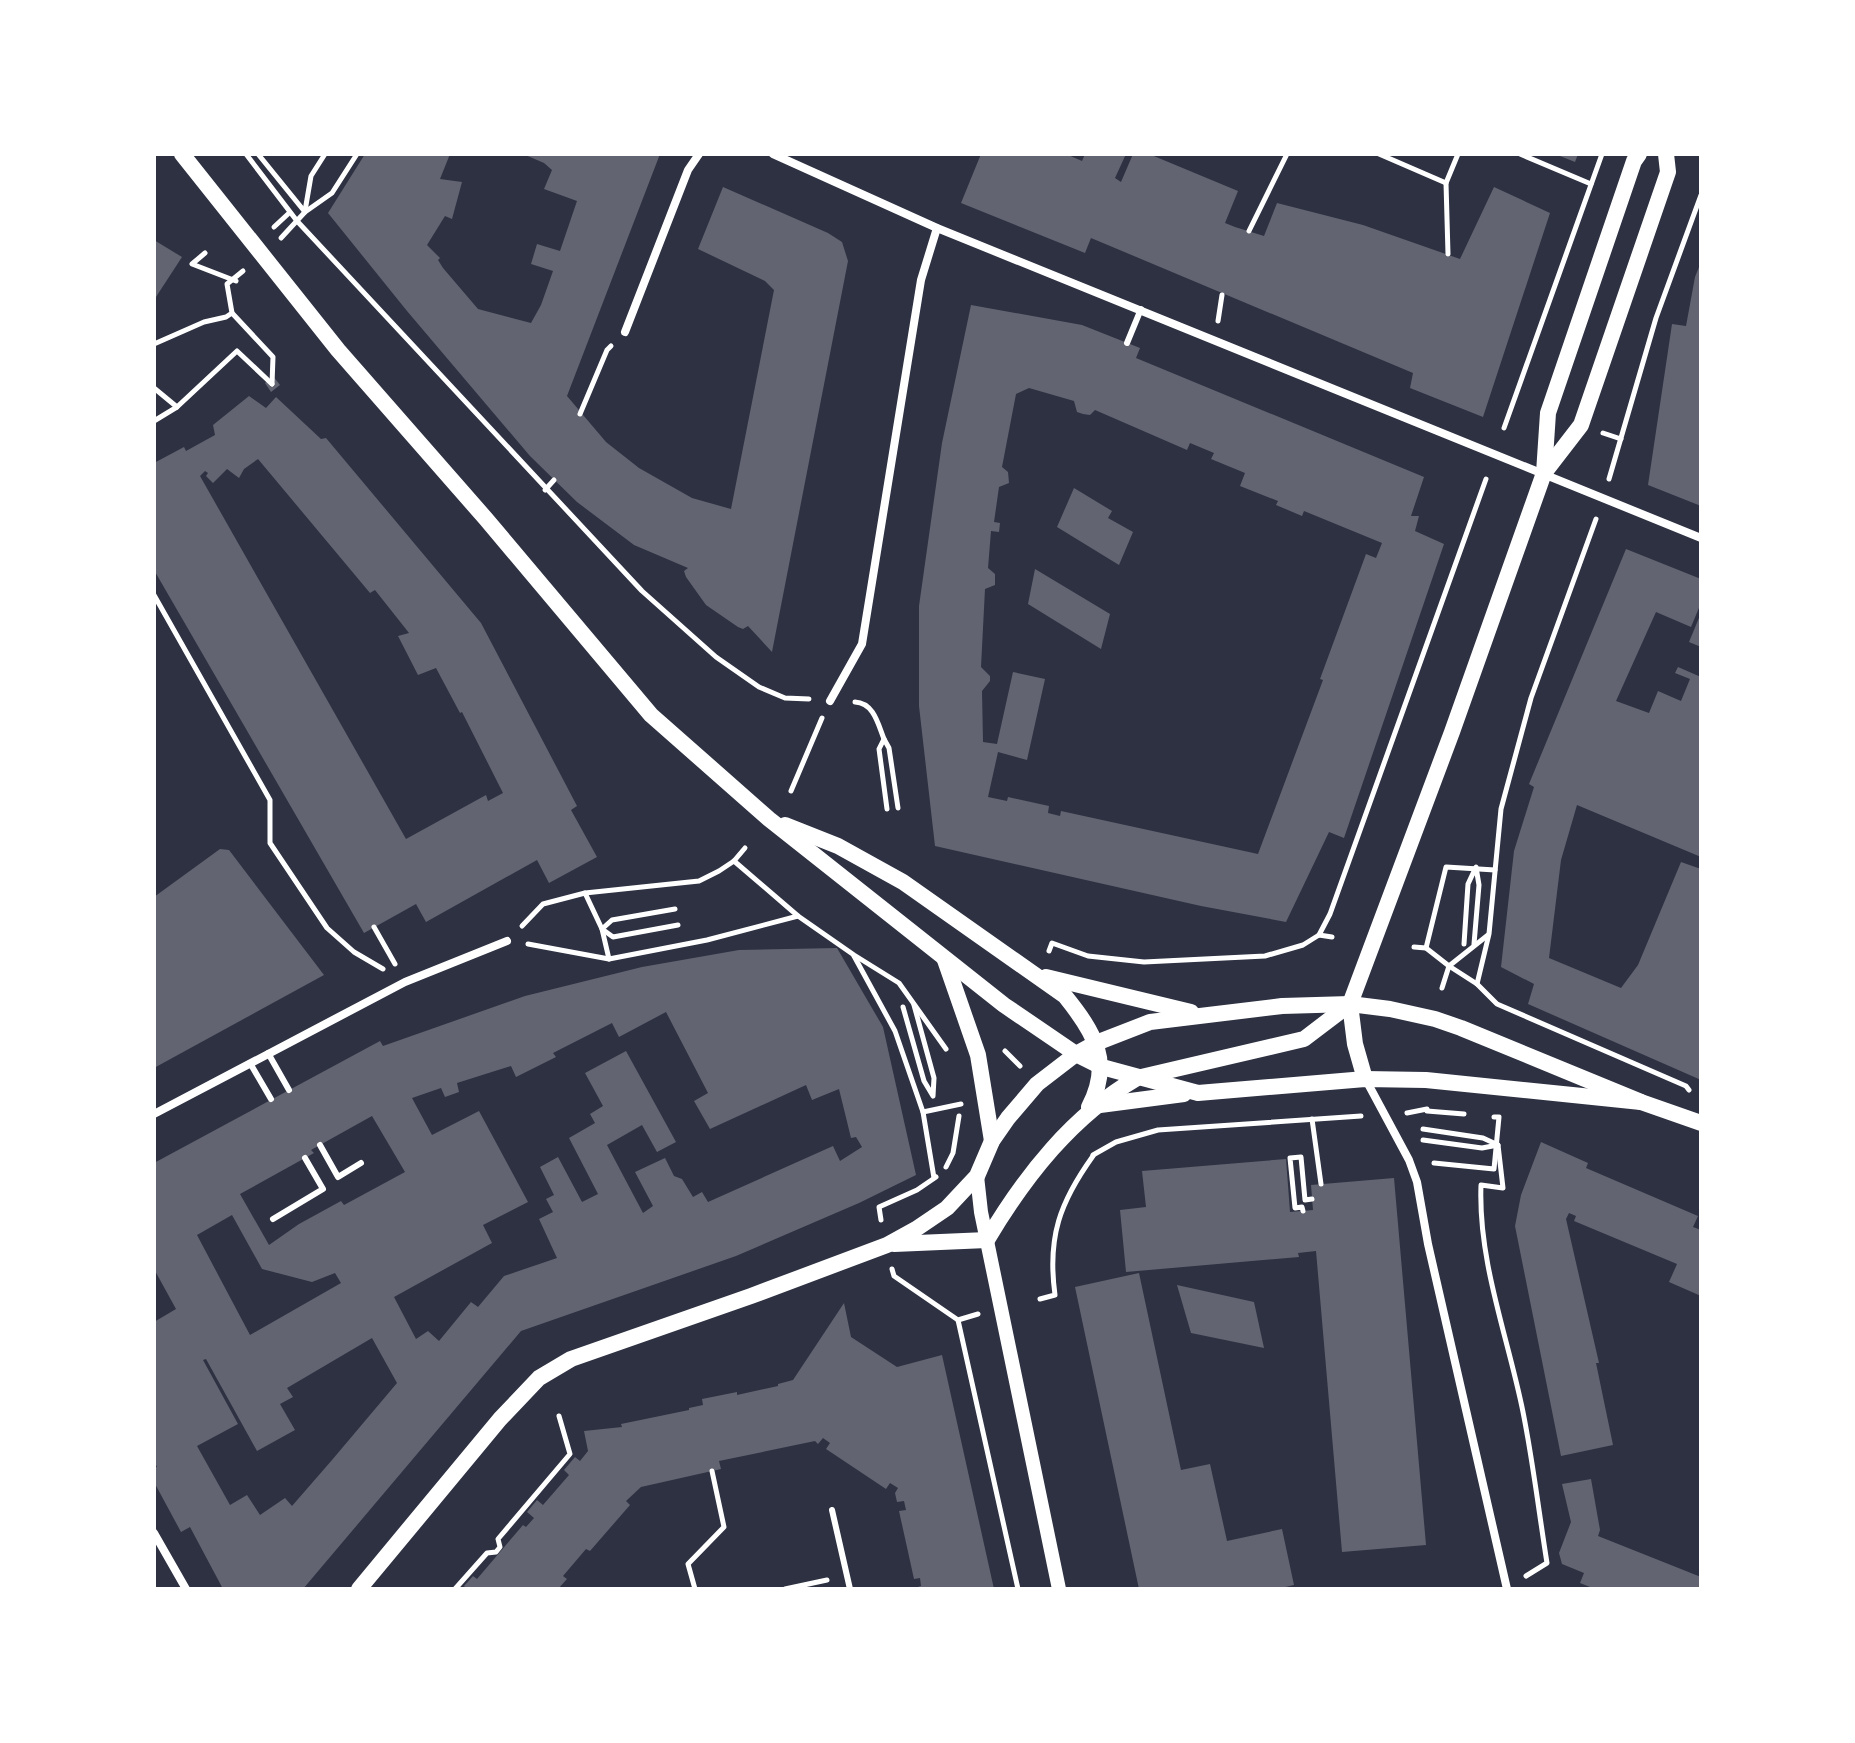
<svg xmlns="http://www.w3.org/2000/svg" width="1855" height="1743" font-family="'Asap Condensed',sans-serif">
  <rect width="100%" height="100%" fill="#2d3142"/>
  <!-- building -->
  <g fill="#626471" fill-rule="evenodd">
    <path d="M365 154H450L440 179 462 182 452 219 445 216 427 245 440 258 438 260 443 268 478 309 531 323 541 305 553 271 531 264 537 244 560 251 577 201 544 189 552 170 544 163 523 154H660L567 396 606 442 639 468 692 498 731 509 774 290 765 281 698 249 723 187 828 233 842 242 848 261 772 652 748 626 743 629 738 627 706 605 686 577 684 571 688 568 634 545 577 502 530 456 407 311 328 213Z"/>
    <path d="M981 154H1066L1082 161 1085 154H1126L1115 178 1121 182 1133 154H1149L1238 191 1225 223 1235 227 1264 236 1277 203 1363 225 1460 259 1494 187 1550 213 1483 417 1410 388 1413 373 1091 238 1085 253 961 203Z"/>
    <path d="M1555 154H1578L1575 162Z"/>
    <path d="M154 240 182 257 154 300Z"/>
    <path d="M1701 262V506L1648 485 1672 324 1686 326 1695 277Z"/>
    <path d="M971 305 1082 325 1140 348 1136 358 1424 477 1411 516H1419L1415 531 1444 544 1344 838 1329 832 1286 922 1201 906 935 846 919 706V606L942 443ZM1029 388 1074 401 1077 412 1083 414 1090 415 1095 410 1187 450 1190 443 1214 453 1211 459 1245 473 1240 486 1278 501 1276 505 1302 516 1304 511 1382 543 1376 558 1366 554 1320 679 1323 680 1258 854 1061 811 1060 816 1048 813 1049 806 1008 797 1007 801 988 797 998 752 1027 760 1045 679 1013 672 997 744 983 742 982 691 990 681V676L981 667 985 589 995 585V574L988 568 991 531 999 532 1000 523 994 522 999 487 1009 483 1008 472 1002 467 1016 394Z"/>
    <path d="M273 376 280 385 271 392 265 383Z"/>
    <path d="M249 396 266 408 276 397 321 439 326 438 481 623 577 806 571 810 597 857 549 883 537 860 426 922 416 904 364 933 154 570V463L184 447 186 451 215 435 213 425ZM258 459 370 593 375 590 409 633 398 636 418 675 436 668 460 713 462 712 503 793 488 801 486 795 406 839 200 476 205 471 208 473 206 476 213 483 227 469 239 478 244 469Z"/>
    <path d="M1074 488 1112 511 1108 518 1133 532 1119 565 1057 527Z"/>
    <path d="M1626 549 1701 579V603L1691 627 1656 612 1616 701 1649 713 1658 691 1681 701 1690 679 1675 673 1678 667 1701 677V857L1577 805 1561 860 1549 958 1621 988 1638 965 1681 862 1701 869V1080L1528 1004 1534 984 1501 967 1514 851 1534 787 1529 784Z"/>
    <path d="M1035 569 1110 614 1101 649 1028 604Z"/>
    <path d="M1701 613V647L1689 642Z"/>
    <path d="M220 849 229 850 324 975 154 1068V897Z"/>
    <path d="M837 948 883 1027 916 1175 859 1203 736 1256 521 1331 303 1589H223L190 1527 181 1532 154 1482V1468L157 1467 154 1461V1322L176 1309 154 1269V1163L380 1041 383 1046 525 996 642 967 739 950ZM666 1012 708 1093 694 1101 710 1129 806 1085 812 1100 839 1089 851 1138 856 1137 862 1147 840 1161 833 1146 708 1202 702 1192 693 1197 682 1179 674 1176 665 1158 635 1172 653 1206 643 1213 607 1145 642 1125 657 1152 676 1142 626 1051 585 1073 603 1106 590 1114 595 1123 569 1138 598 1194 582 1202 558 1157 540 1167 554 1195 546 1199 553 1212 539 1219 557 1258 504 1276 478 1307 471 1302 439 1341 428 1331 416 1339 394 1297 492 1243 483 1225 528 1202 479 1111 432 1135 412 1098 441 1088 445 1097 459 1092 457 1083 511 1066 516 1077 556 1057 553 1053 612 1023 619 1037ZM372 1116 405 1172 344 1205 341 1201 299 1224 269 1245 240 1194 314 1153 311 1150ZM232 1215 262 1269 312 1282 335 1273 341 1283 250 1335 197 1235ZM372 1338 397 1383 332 1460 292 1506 285 1498 260 1515 247 1495 230 1505 197 1446 238 1424 203 1360 206 1359 257 1451 295 1430 280 1404 293 1397 287 1388Z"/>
    <path d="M1541 1142 1588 1163 1586 1168 1698 1216 1693 1227 1701 1230V1296L1669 1282 1677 1264 1574 1221 1576 1216 1569 1213 1566 1219 1599 1363H1596L1613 1445 1561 1456 1515 1226 1521 1195Z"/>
    <path d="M1286 1159 1290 1212 1313 1210 1311 1185 1394 1178 1426 1545 1342 1552 1316 1251 1298 1253 1299 1257 1126 1272 1120 1210 1146 1207 1142 1171Z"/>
    <path d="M1139 1273 1181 1470 1210 1464 1227 1541 1282 1529 1294 1585 1277 1589H1139L1075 1287Z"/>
    <path d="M1177 1285 1254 1302 1264 1348 1191 1333Z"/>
    <path d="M844 1303 851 1337 897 1367 942 1355 994 1589H911L921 1586 920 1578 914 1579 899 1511 906 1510 904 1501 897 1502 895 1493 898 1488 890 1483 886 1489 826 1449 830 1443 823 1438 818 1444 815 1441 719 1461 721 1469 641 1487 626 1501 630 1505 590 1551 586 1549 563 1576 567 1579 558 1589H467L464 1586 473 1576 477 1579 523 1525 526 1527 534 1518 527 1512 537 1500 543 1505 569 1475 564 1470 575 1457 580 1461 588 1451 584 1431 622 1427 621 1424 689 1410V1408L703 1405 702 1399 737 1392V1395L778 1386V1384L793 1380Z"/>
    <path d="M1591 1479 1600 1530 1598 1536 1701 1577V1589H1595L1580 1583 1584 1573 1562 1564 1559 1553 1571 1522 1562 1484Z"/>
  </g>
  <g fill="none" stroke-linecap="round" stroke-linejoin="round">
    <!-- path -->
    <g stroke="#fff" stroke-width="5">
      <path d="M246 154 297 221 642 591 716 657 759 687 785 698 809 699"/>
      <path d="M258 154 305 212"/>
      <path d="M1379 154 1446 183 1458 154"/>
      <path d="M1520 154 1591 184"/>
      <path d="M1446 183 1448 254"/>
      <path d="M305 211 311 176 325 154"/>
      <path d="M274 227 288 214"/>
      <path d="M1249 231 1287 154"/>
      <path d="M281 238 305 212 332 193 357 154"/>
      <path d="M205 253 192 264 236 281"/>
      <path d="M232 313 273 357 272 384"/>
      <path d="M1218 321 1222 295"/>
      <path d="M154 344 204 322 226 317 232 313 227 284 243 271"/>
      <path d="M154 388 177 407"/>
      <path d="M580 414 607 350 611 346"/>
      <path d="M154 421 177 407 237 351 272 384"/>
      <path d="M1504 428 1602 154"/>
      <path d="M1603 433 1621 439"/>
      <path d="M1609 479 1656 318 1701 195"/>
      <path d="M545 490 554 480"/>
      <path d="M154 595 270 800V843L327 928 354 952 383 969"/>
      <path d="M855 702C874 703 878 724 884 739"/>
      <path d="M791 791 822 718"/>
      <path d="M887 809 879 749 884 739 889 748 898 808"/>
      <path d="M734 861 798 916 854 955 899 983 946 1049"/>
      <path d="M585 893 602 929 609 959"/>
      <path d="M675 909 612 920 602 929 613 937 678 925"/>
      <path d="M522 926 543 904 585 893 699 881 719 871 734 861 745 848"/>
      <path d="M374 927 395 964"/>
      <path d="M1319 935 1330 914 1486 479"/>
      <path d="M1488 935 1449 966 1477 984 1497 1004 1686 1086 1689 1090"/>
      <path d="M528 944 609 959 707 940 798 916"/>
      <path d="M1464 944 1468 884 1476 867 1479 885 1474 944"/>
      <path d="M1414 947 1426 948 1449 966 1442 988"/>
      <path d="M1426 948 1446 867 1495 870"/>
      <path d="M1049 951 1052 943 1088 956 1144 962 1265 956 1303 945 1319 935 1332 937"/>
      <path d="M854 956 895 1031 923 1112 934 1178"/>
      <path d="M1477 984 1489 934 1501 809 1531 698 1596 519"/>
      <path d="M903 1007 924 1081 933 1096 934 1078 914 1005"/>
      <path d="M1005 1051 1020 1066"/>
      <path d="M1427 1111 1464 1114"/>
      <path d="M923 1112 961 1104"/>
      <path d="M1407 1113 1427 1109"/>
      <path d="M1312 1119 1321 1184"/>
      <path d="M1423 1140 1482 1148 1498 1145 1483 1138 1423 1129"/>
      <path d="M1498 1145 1503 1188 1481 1185C1478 1262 1508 1337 1523 1412 1533 1462 1539 1513 1547 1563L1526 1576"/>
      <path d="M1093 1155 1116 1142 1158 1130 1361 1116"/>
      <path d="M1434 1163 1494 1169 1499 1117H1494"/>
      <path d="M946 1167 953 1153 959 1116"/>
      <path d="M1303 1211 1302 1207 1295 1208 1290 1158 1301 1157 1305 1200 1312 1199"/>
      <path d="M881 1220 879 1207 917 1190 936 1177"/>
      <path d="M892 1269 894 1276 958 1320 978 1314"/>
      <path d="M1040 1299 1055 1295C1047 1237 1060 1202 1093 1156"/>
      <path d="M958 1320 1018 1589"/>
      <path d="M455 1589 487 1553 496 1552 500 1547 498 1539 570 1454 559 1416"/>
      <path d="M695 1589 688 1564 724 1527 712 1471"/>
      <path d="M785 1589 827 1580"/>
    </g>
    <!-- service -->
    <g stroke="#fff" stroke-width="6">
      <path d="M1127 343 1141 309"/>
      <path d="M268 1053 289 1090"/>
      <path d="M250 1063 271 1099"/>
      <path d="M320 1145 338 1177 361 1163"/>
      <path d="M273 1219 323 1189 305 1158"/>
      <path d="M832 1510 850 1589"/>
    </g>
    <!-- minor -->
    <g stroke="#fff" stroke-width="8">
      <path d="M773 154 937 228 1701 538"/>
      <path d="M625 332 688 170 699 154"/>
      <path d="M830 701 862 644 921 280 937 228"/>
      <path d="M1366 1080 1409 1160 1417 1182 1428 1244 1507 1589"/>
      <path d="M154 1114 405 982 507 941"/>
      <path d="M154 1533 186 1589"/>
    </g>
    <!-- tertiary -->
    <path stroke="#fff" stroke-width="14" d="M977 1176 981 1212 1059 1589"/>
    <!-- secondary -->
    <g stroke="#fff" stroke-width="16">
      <path d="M182 154 338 350 486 519 651 715 769 819 1004 1005 1076 1054 1102 1067 1198 1093 1365 1079 1426 1080 1641 1102"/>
      <path d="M1544 473 1581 425 1668 172 1666 154"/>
      <path d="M785 825 838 846 903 882 1065 996C1094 1032 1113 1062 1089 1107"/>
      <path d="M945 960 978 1055 992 1141"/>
      <path d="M1046 977 1191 1012"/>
      <path d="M1365 1079 1355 1044 1350 1004 1452 732 1544 473 1548 413 1634 161 1639 154"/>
      <path d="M1100 1105 1184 1094"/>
      <path d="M894 1244 987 1240C1025 1176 1072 1116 1137 1078L1304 1039 1350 1004"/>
      <path d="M359 1589 500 1419 539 1378 571 1359 751 1296 887 1245 916 1229 947 1208 977 1176 992 1141 1008 1118 1037 1084 1076 1054 1096 1043 1150 1022 1282 1006 1350 1004 1390 1009 1435 1019 1461 1028 1641 1102 1701 1123"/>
    </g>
  </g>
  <!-- border -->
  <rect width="1855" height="1743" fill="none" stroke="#ffffff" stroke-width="312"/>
</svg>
